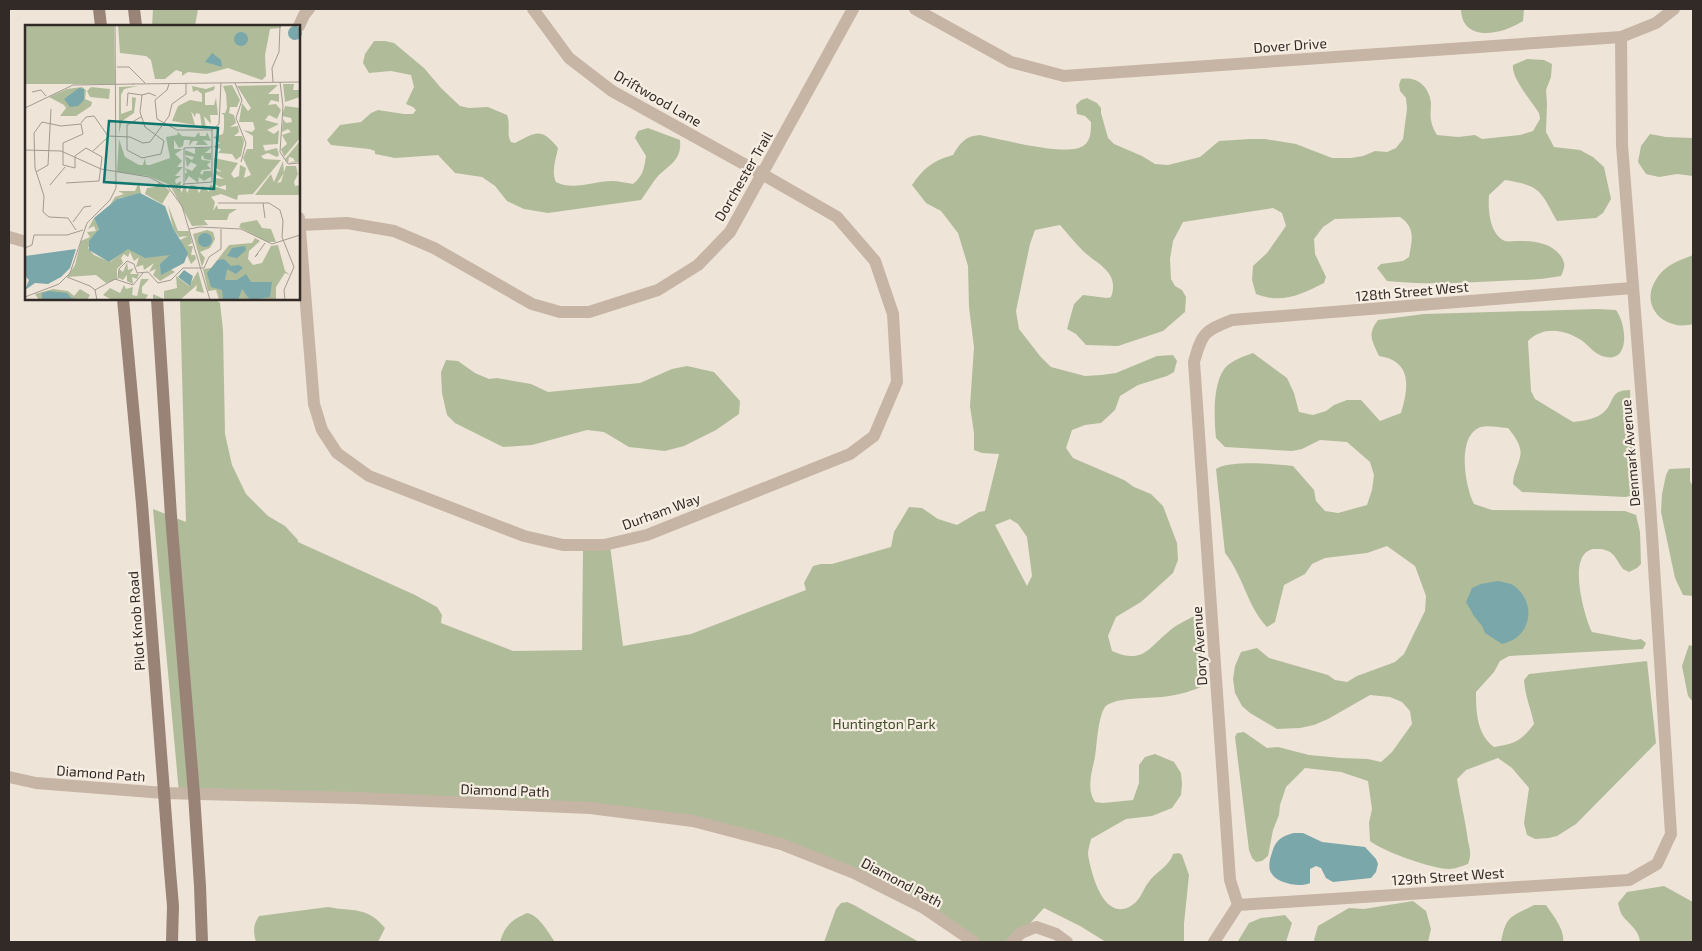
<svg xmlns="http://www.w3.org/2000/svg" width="1702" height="951" font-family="'Exo 2',sans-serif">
  <rect width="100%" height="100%" fill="#efe4d8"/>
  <!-- green -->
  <g fill="#b0bc99" fill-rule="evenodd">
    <path d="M153 9H198L195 26H152Z"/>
    <path d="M1461 9H1524L1523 21C1503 34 1462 44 1461 9Z"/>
    <path d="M374 41H385L394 43 424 68 441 88 460 106 469 108 488 107 507 115C511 125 506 134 511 142L515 143C536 132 541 127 558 148 556 159 551 171 556 182 574 191 593 181 612 181 619 181 626 183 633 184 643 176 644 169 646 156L635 138 638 131 648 128 680 140C682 160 670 164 658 176 652 183 647 192 641 200L548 213 524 209 507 201 495 186 482 177 455 173 438 155 395 158 375 154V151L369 149 331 145 327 140 340 125 361 122 371 113 378 110 404 114H413L416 110 413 107 406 104 414 87 411 75 391 71 369 73 363 63 365 54Z"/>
    <path d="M1527 59 1544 60 1552 64 1551 77 1546 90 1547 104 1546 132 1554 147 1580 150 1593 157 1604 167 1611 199 1603 213 1596 218 1557 221C1540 191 1542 186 1505 180L1489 195C1488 209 1489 234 1505 241 1508 242 1513 241 1517 241 1531 241 1550 242 1560 255 1566 263 1565 267 1561 276 1541 280 1520 280 1499 281 1462 283 1425 285 1387 281L1377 268 1381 264 1403 261 1409 257C1412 240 1416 228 1400 217L1335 219 1323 227 1314 239 1315 254 1326 277 1324 283C1300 295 1282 304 1256 294L1252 280 1253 266 1267 253 1286 226 1282 213 1273 208 1183 222 1173 241 1170 259 1171 279 1175 286 1182 290 1186 297 1185 312 1163 331 1118 346 1086 345 1076 334 1067 329 1074 304 1083 295 1107 298 1111 297C1120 272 1098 265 1083 251 1075 243 1068 234 1060 225L1035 230 1030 244 1016 311 1019 329 1040 356 1051 367 1085 376 1101 375 1116 373 1157 356 1173 355 1177 361 1174 372 1167 376 1138 385 1120 396 1115 410 1101 423 1085 425 1072 430 1066 448 1073 458 1124 480 1134 487 1151 494 1163 506 1177 543 1178 560 1173 573 1141 602 1116 617 1108 636 1112 651C1142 664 1147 650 1167 633 1174 626 1185 621 1194 616L1201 622 1205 630 1201 661 1203 686C1192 691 1182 694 1169 696 1154 699 1115 696 1105 707 1098 717 1097 744 1095 757 1092 771 1086 789 1095 802L1103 803 1133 800 1139 783V765L1145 757 1155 754 1174 762 1181 773 1182 784 1181 795 1172 808 1152 816 1126 819 1091 839C1090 844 1088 849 1088 854 1091 873 1103 920 1129 907 1140 902 1142 891 1148 883 1156 871 1169 867 1173 854L1179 853 1182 855 1189 875 1184 924V942H1106L1080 926 1044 908 1013 942H972L876 886 810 858 674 820 589 810 179 793 153 509 186 522 180 299H215L220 303 223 330 225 434 232 465 246 494 268 516 285 526 298 540V542L415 595 437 607 442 615 441 623 513 651 582 650 583 547 610 545 623 646 691 634 806 590 804 583 813 566 821 564H832L891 547 894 532 909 507 922 508 938 519 957 525 979 512 985 511 999 454 982 453 974 450V433L970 406 974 347 969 307 968 266 958 233 941 211 926 203 912 185C924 168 932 161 953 155 960 143 965 136 980 135 1000 139 1067 157 1083 146 1091 141 1091 131 1091 122L1085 116 1077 114 1076 105 1081 100 1087 98 1097 103 1101 108V113L1108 138 1114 144 1142 156 1155 164 1168 165 1200 157 1219 141 1250 139H1265L1296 144 1332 158H1351L1363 156 1375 151 1387 152 1396 148 1403 139 1407 109 1406 98 1400 91 1399 85 1401 79C1417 76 1430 87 1431 104 1431 109 1430 114 1431 120 1432 126 1434 130 1437 135L1458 137 1475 135 1482 139 1520 135 1533 131 1540 119 1539 113C1532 102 1511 78 1513 65ZM1010 519 1018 524 1027 537 1032 576 1027 586 995 525Z"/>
    <path d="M1650 134 1666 137 1693 138V176L1677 174 1659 177 1646 174 1638 162 1641 146Z"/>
    <path d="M1693 255V324C1664 332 1638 305 1657 278 1665 265 1680 260 1693 255Z"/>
    <path d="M1598 309 1616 310C1626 323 1631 362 1606 357 1594 355 1590 346 1581 340 1564 329 1543 326 1528 341L1531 391 1535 399 1573 422C1583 421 1596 419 1604 412 1615 402 1609 390 1630 390L1634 474 1636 495 1625 497 1522 492 1513 484C1513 473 1518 467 1520 457 1523 447 1514 435 1508 428 1500 428 1489 425 1481 427 1456 435 1465 487 1474 504L1492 510 1625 511 1636 515 1640 532 1641 564 1637 568 1629 572 1623 569C1614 556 1613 548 1594 549 1566 552 1584 616 1592 632L1634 640 1641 639 1646 643 1643 649 1509 656 1500 661 1494 672 1476 692C1476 713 1477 734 1494 747 1515 744 1521 741 1534 724 1531 709 1525 696 1524 680L1529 674 1647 661 1656 743 1576 824 1557 836 1549 838 1535 839 1527 835 1524 823 1529 788 1512 768 1498 758 1466 770 1457 779C1460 798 1464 815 1467 834 1468 846 1473 852 1468 864 1462 866 1455 869 1449 869 1432 869 1382 851 1370 841L1369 823 1372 809 1368 781 1341 772 1305 768 1286 787 1280 805 1279 815 1273 830 1268 856 1262 861 1256 862 1252 858 1249 850 1236 745 1235 737 1237 733 1244 732 1267 748 1278 747 1309 755 1341 758 1368 759 1381 762 1392 752 1412 724 1410 711 1402 702 1390 697 1370 695 1328 719 1314 725 1300 728 1277 729 1250 713 1242 706 1235 693 1233 679 1235 666 1241 652 1257 648 1269 658 1328 675 1335 680 1347 682 1357 676 1395 662 1404 654 1425 611 1426 596 1415 566 1387 546 1367 553 1325 558 1312 564 1305 574 1284 585 1275 622 1267 627C1247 606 1243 575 1225 553L1216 469C1229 460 1276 464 1293 466L1314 490 1316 501 1325 511 1338 513 1367 505 1372 490 1374 475 1370 462 1347 442 1320 440 1302 449 1292 451 1225 447 1216 438C1214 420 1212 378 1228 365 1234 360 1244 356 1253 353L1287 378 1294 393 1299 412 1313 415 1326 411 1334 405 1347 400H1361L1380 421 1401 413C1409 387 1412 361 1379 356 1372 341 1367 334 1378 320L1424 314Z"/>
    <path d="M446 360 458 361 475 373 489 379 497 378 531 384 548 392 640 383 672 369 687 366 714 372 740 401 739 414 716 430 684 446 665 451 629 447 604 432 587 430 532 445 503 447 455 423 447 415 442 393 441 372Z"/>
    <path d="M1690 468V481L1693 487V596L1683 595 1675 578 1661 512 1662 494 1666 475 1669 469Z"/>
    <path d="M1689 645 1693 646V702L1688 696 1682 666Z"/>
    <path d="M1664 886 1693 902V942H1640C1639 929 1629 925 1622 915 1620 912 1619 907 1618 903L1627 892Z"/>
    <path d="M1413 901 1426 911 1431 929 1428 942H1315L1314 940 1318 926 1349 908 1364 909Z"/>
    <path d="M847 902 854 905 919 942H824L836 909 841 903Z"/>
    <path d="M1534 905H1546C1553 915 1565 930 1563 942H1501C1506 915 1511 917 1534 905Z"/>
    <path d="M328 907C354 912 367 906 385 928L378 942H256C253 931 253 925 259 916Z"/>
    <path d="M527 913C539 915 548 932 555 942H500C505 925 512 920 527 913Z"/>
    <path d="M1285 915 1292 923 1286 942H1238V941L1249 923 1261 918Z"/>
  </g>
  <!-- water -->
  <g fill="#79a7aa">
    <path d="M1498 581C1503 582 1509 583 1513 585 1532 598 1534 624 1516 638 1512 641 1506 643 1502 644L1485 633 1482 626 1474 616 1466 602 1472 588 1481 584Z"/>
    <path d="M1294 833H1303L1322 842 1365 847 1376 859 1378 864 1376 872 1371 878 1333 882 1326 878 1321 868 1316 866 1310 869V883C1303 886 1297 885 1290 884 1272 880 1265 871 1272 853 1274 846 1276 841 1283 837 1286 835 1290 834 1294 833Z"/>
  </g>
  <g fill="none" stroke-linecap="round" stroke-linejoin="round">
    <!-- minor -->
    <g stroke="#c6b4a5" stroke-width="12">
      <path d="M915 9 1011 62 1064 76 1621 37 1656 23 1674 9"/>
      <path d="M299 26 304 15 309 9"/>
      <path d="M299 218 314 404 322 430 337 453 369 476 524 536 563 545H604L647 535 850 454 874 436 897 382 893 314 875 261 837 217 762 174 612 91 569 58 533 9"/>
      <path d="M299 225 347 223 394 231 434 248 532 304 560 312H589L658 290 698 265 730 232 853 9"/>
      <path d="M9 237 26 242"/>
      <path d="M1238 905 1629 880 1657 864 1671 834 1650 504 1622 145 1621 37"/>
      <path d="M1012 942 1021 933 1036 927 1056 934 1067 942"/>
      <path d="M1214 942 1238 905 1230 880 1194 362C1202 333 1204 331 1232 320L1632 288"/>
    </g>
    <!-- tertiary -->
    <path stroke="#c6b4a5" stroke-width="12" d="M9 777 36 783 164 793 356 798 590 808 693 821 781 844 854 873 924 908 974 942"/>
    <!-- secondary -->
    <g stroke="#998377" stroke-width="12">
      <path d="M99 9 101 26"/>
      <path d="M134 9 136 26"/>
      <path d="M123 299 142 504 170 871 173 906 172 942"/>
      <path d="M157 299 171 516 194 794 200 886 202 942"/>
    </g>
  </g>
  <g text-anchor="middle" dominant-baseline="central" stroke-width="4.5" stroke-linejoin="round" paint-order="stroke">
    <!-- street labels -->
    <g font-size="14" fill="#322a26" stroke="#f7eee3">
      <text transform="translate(1290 45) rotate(-4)">Dover Drive</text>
      <text transform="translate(658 98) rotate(30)">Driftwood Lane</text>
      <text transform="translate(743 176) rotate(-60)">Dorchester Trail</text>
      <text transform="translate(1412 291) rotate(-5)">128th Street West</text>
      <text transform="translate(1630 453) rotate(-95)">Denmark Avenue</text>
      <text transform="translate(661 511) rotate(-20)">Durham Way</text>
      <text transform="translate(136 621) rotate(-94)">Pilot Knob Road</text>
      <text transform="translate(1199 646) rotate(-94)">Dory Avenue</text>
      <text transform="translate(101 773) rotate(4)">Diamond Path</text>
      <text transform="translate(505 790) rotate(2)">Diamond Path</text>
      <text transform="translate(1448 876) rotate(-4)">129th Street West</text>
      <text transform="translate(902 882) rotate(28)">Diamond Path</text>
    </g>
    <!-- park labels -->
    <g font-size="14" fill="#414e2b" stroke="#f7eee3">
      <text x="884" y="723">Huntington Park</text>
    </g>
  </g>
  <!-- overview -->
  <g transform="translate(25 25)">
    <rect width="275" height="275" fill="#efe4d8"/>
    <path d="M0 0H89L90 59H0ZM93 0H256V3L245 4 240 30 241 51 237 55 203 43 181 49 163 47 157 51V47L151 45 140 54H130L126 35 121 31 95 28ZM258 59H269L268 65H275V72L260 77ZM207 60 215 75 212 82H205L204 88 209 90 211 98 205 102 213 101 214 107 209 111H217L219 116 216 131 211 135 207 129 193 128 196 124 188 122 195 118 188 112 198 109 199 103V90L196 88H200L202 83 201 69 198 61ZM253 60 243 69H254V77L246 75 243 80 251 79 256 85 252 94 244 90 240 95 254 99 242 105 249 109 254 105 253 119 238 120 240 126 252 123 254 130 252 132 243 128 236 131 239 134 256 135 228 169 213 170 212 175 196 169 186 172 190 177 188 186 192 180 193 184H212L204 189 202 195H179L183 200 167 201 146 162 156 165V168L160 160 162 168 166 160 171 161 174 168 178 161 184 167 185 160 201 165V160L194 162 189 158V153L199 154 189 148V145L197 147 189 142V133L213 138 206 149 209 153 214 151 215 140 221 143 219 153 226 150 218 133 222 124H228V111L218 105 227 107 230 104 228 97H214L217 78 223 86 226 83 212 61ZM113 61 99 64 96 70V89L107 85V72L111 73 109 88 97 96 94 109V62ZM167 61 181 64 190 61 189 65 180 68V80H189L191 73 193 90H185L186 99 179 91 181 104 177 103 175 89 171 88 170 92 166 86 170 100 147 96 153 81 165 75 177 77V69L172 65 168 67ZM57 62 61 65 60 74 67 77 66 81 51 91H35L41 83 39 80 24 72 42 64ZM66 62 85 64 84 74 65 72 62 66ZM260 81 275 83V113L259 132 256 124 262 119 257 110 266 107 263 104 257 107 258 94 261 98 267 97 266 93 257 91ZM153 107 157 111 170 112 174 107 175 111H181L182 107 186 116 178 115 183 120H171L173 116H168L164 121 165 115H159L158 121 154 123 149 115V124H158L150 129 157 136 152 142H158L150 151H156L150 155 151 159 156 156 155 164 123 151 92 147 94 114 100 132 114 140H118L120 133 121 140H125L145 133 141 112 152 110ZM275 116V137L263 138 270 136 268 133 264 132 263 138 260 134ZM170 123H186L180 128H186V135L179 134 178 130 176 132 177 135 186 136 182 140 186 144 177 145 175 148 177 150 179 146H186L187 151 179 156 174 152 173 158 164 151 160 157V148H171H162L160 143 167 146 172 140 166 137 162 142 160 131 167 135 169 132 160 130V125L170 129ZM258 136 259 148 252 158 256 157 261 141H271L273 149 269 157 270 161 275 160V139V170H230L246 149 249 157ZM114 157 116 169 94 173 85 180 90 172 99 169 93 166H110ZM134 157 145 166 137 179 120 169 122 163 130 162ZM143 180 153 206H164L167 218 162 221H168L166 230H170L171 234 166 239 155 215 163 211 154 212 148 203ZM69 193 74 203 63 223 69 230 85 237 104 222 139 228 148 230 139 240 150 247 135 256 128 250 131 244 124 247 129 238 119 245 118 240 111 242 114 232 109 236 105 227 103 232 99 229 96 233 98 238 92 244V254L81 258 71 250 42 252 50 240 56 216 65 212 62 207 71 206 69 201 63 204ZM232 195 237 203 246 204 251 217H242L214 202 216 198ZM182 205 188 207 190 214 185 223 175 227 180 233 177 242 168 209ZM230 213 235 216 224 226 223 234 228 240 237 238 246 221 253 220 260 246 265 250 260 248 251 262V275H194L191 265 183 266 178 244 186 243 204 220 227 218ZM102 237 103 245 109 243 105 249H114L112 254 107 252 108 259 102 256V250L98 255 94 253V244L98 247ZM173 246 179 268 171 266 172 260 155 275H128V269L139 274V266L152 263 151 251 164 261ZM116 254H124L117 262V268L123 270 120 275H87L78 270 85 263 95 268 99 260 101 264 108 262 107 270 112 271ZM28 264 43 266 49 271 55 264 65 270 62 275H14L10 269Z" fill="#b0bc99"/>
    <path d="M263 8a7 7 0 1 1 14 0a7 7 0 1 1-14 0ZM209 14a7 7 0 1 1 14 0a7 7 0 1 1-14 0ZM187 28 196 35 197 42 180 37ZM54 63 59 64V75L53 81 45 82 39 74ZM115 168 140 181 148 203 163 228 159 238 136 250 135 239 145 230 120 233 103 224 84 237 64 225V216L74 204 69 193 92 174ZM173 215a7 7 0 1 1 14 0a7 7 0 1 1-14 0ZM220 221 221 225 212 233 202 231 207 223ZM51 224 45 243 36 252 23 259 10 258 0 265 4 255 0 251V231ZM199 234 206 241 214 240 218 243 211 249 202 244 200 255H212L221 249 226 257H247L245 272 225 275 217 264 213 275H198L197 265 186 262 182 248 193 235ZM159 245 168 251 165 261 153 252ZM24 266 42 268 46 273 59 275H17V268Z" fill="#79a7aa"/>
    <path fill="none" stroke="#a39a91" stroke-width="1" d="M92 42H104L120 58M248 57 247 43 254 27 255 0M255 57 258 81 255 127 263 139 275 138M210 58 217 75 211 93 221 118 216 137M108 59 275 57M144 59 142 65 130 75 132 94 152 105H187L194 99 196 58M7 67 16 65 21 71M102 81 103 68 117 70M0 83 48 60 109 59M116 92 102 100V125L117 133 136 129 139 116 120 102 115 87 117 70 124 68 131 71M56 98 61 92 69 91 83 111 105 112 118 118 125 117 144 91 147 79 161 69V58M0 125 36 126 76 144 124 152 143 162 157 181 185 275M68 126 82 113M11 147 23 140 26 84M41 158 74 156 77 132 61 123 50 131V143L38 140V118L58 109 56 99M159 159 187 157V105M25 160 40 142M143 162 146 160 154 165 159 159V123L187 122M193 178H244L255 185 258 196 257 212 269 242 259 265 260 275M238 178 240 193M48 197 59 182 66 181M164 204 175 202 216 204 247 219 275 210M51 205 43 193 24 192 18 187 19 171 10 143 9 108 17 97 36 101 56 99M9 210H42L58 205M0 223 7 220 9 210M233 229 230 232 240 218M42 252 65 261 70 265 72 275M93 254 94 244 102 236 109 239 112 248 123 247 133 258 146 255 158 243H179L184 232 196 224V204M70 265 90 254 108 260 118 248M0 272 34 259 45 248 62 198 85 175 91 163 90 0"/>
    <path fill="#0f766e" fill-opacity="0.15" stroke="#0f766e" stroke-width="2.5" d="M84 96 193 103 189 164 79 157Z"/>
    <rect width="275" height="275" fill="none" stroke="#322a26" stroke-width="2.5"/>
  </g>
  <!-- border -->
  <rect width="1702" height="951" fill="none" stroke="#322a26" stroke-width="20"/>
</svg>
